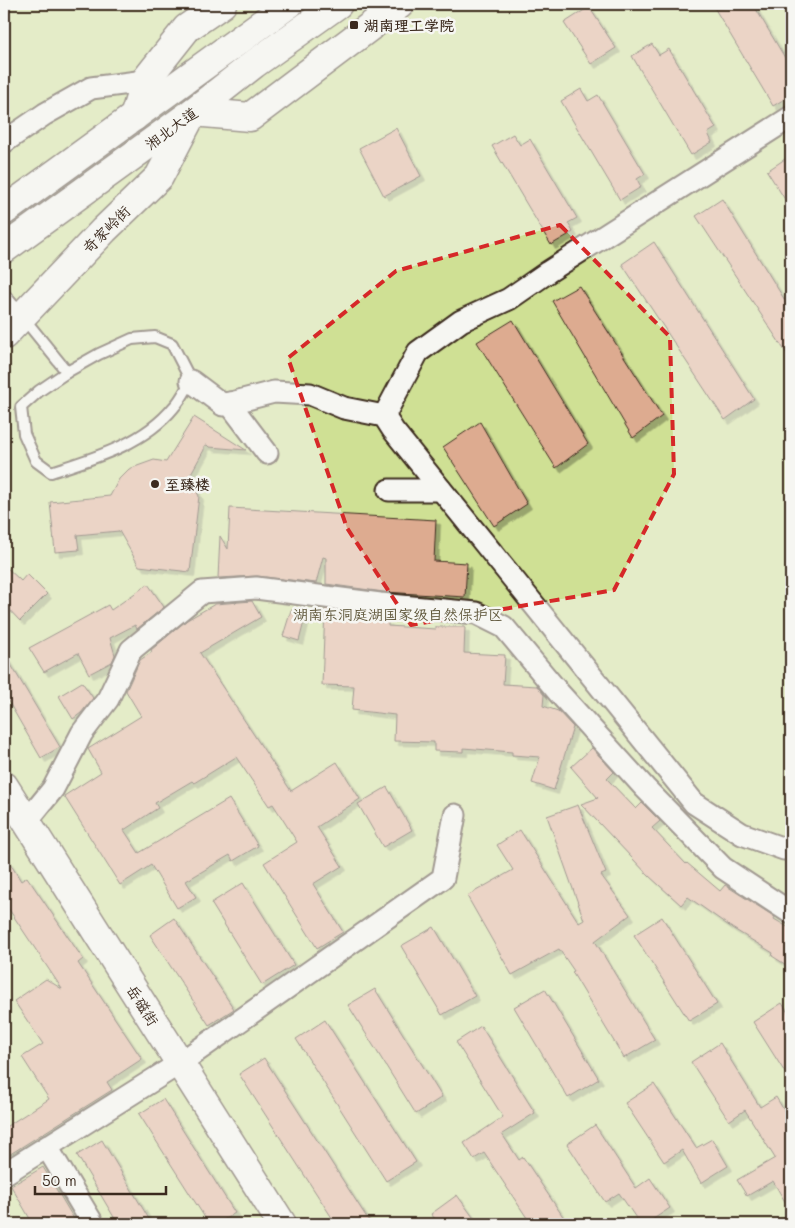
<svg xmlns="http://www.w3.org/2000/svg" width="795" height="1228" font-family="Mali,'LXGW WenKai TC',sans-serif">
  <defs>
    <filter id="shadow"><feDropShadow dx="4.5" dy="4.5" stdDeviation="0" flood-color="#0004"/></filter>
  </defs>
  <rect width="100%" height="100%" fill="#f6f6f2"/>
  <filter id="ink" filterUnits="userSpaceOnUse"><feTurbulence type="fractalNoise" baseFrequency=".02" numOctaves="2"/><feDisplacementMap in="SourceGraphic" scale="10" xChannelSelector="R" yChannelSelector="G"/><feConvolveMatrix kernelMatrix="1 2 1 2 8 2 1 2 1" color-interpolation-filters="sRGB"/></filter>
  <g filter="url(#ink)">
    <!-- green -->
    <rect fill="#cfe094" stroke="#858559" x="4" y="4" width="787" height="1220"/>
    <!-- building -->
    <g fill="#ddab90" stroke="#3b2a1e" filter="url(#shadow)">
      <path d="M712 4H753L791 68V95L773 106Z"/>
      <path d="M589 7 616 48 591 64 564 23Z"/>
      <path d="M652 44 659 55 669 49 716 128 708 133 712 142 691 155 632 56Z"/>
      <path d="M581 89 588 101 598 95 645 174 637 179 641 187 620 200 561 101Z"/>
      <path d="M396 128 421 176 384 196 359 148Z"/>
      <path d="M513 134 520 145 530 139 577 218 568 223 573 232 551 245 492 146Z"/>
      <path d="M791 155V209L767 171Z"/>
      <path d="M722 199 791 310V360L696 216Z"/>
      <path d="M654 242 754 399 725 420 622 264Z"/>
      <path d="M579 286 662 416 633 438 552 301Z"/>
      <path d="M513 320 588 444 556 468 477 342Z"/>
      <path d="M194 417 246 450 209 447 207 445 204 446V450L189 477 199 496 190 572 139 566 119 531 77 535 79 550 55 552 50 502 110 496 119 479 129 469 154 460 166 462Z"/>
      <path d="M480 422 527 504 494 526 443 447Z"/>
      <path d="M230 508 436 520 434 561 467 563 465 597 384 592 326 584V558L323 557 316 583 257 576 218 578 220 536 228 549Z"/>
      <path d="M4 565 21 581 27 574 47 594 20 621 4 604Z"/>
      <path d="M148 584 164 607 137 629 135 625 110 638 115 655 112 662 89 674 78 653 44 672 29 648 108 605 111 610Z"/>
      <path d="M252 601 261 617 200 653 291 791 337 762 360 799 317 827 342 866 313 884 343 932 317 948 264 863 297 842 273 804 269 806 236 757 194 783 192 781 155 803 158 808 124 830 139 853 229 799 258 846 233 861 230 855 186 881 196 897 177 908 151 865 120 885 64 796 101 772 88 749 141 716 126 691 140 660 152 652 151 650 187 620 215 604Z"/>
      <path d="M325 609 371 615V620L388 621V626L436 629V627H465L464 653 505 655 503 684 537 686 544 695 543 706 558 711 573 727 554 790 532 783 540 757 512 755V752L463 748V752L434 751V742L394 741 395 715 352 710 354 686 322 685Z"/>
      <path d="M291 610 306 614 299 641 283 636Z"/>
      <path d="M4 653 60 747 41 758 4 694Z"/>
      <path d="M82 682 93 698 81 713 73 719 59 696Z"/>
      <path d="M592 748 614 772 607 779 636 809 642 803 660 821 652 828 686 864 687 863 720 891 725 885 775 917 774 919 791 929V968L772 956 773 953 732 928 688 897 681 905 649 876 581 804 598 798 571 767Z"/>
      <path d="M387 787 412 830 383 847 358 804Z"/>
      <path d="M578 805 606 873 601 875 630 915 595 941 655 1040 624 1058 572 972 574 971 559 949 512 975 467 896 513 870 497 845 520 830 579 923 584 920 547 816Z"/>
      <path d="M4 854 21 881 27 877 83 959 78 963 142 1059 107 1082 112 1090 4 1158V1128L49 1099 22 1057 43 1044 14 1001 46 979 62 989 4 902Z"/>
      <path d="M243 883 294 965 262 985 211 903Z"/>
      <path d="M662 917 717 1004 689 1021 634 935Z"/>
      <path d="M174 918 234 1009 209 1025 150 935Z"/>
      <path d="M434 927 475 996 442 1015 401 946Z"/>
      <path d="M375 989 442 1097 416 1114 348 1005Z"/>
      <path d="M545 989 599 1079 568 1098 514 1007Z"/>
      <path d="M782 1003 791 1018V1082L753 1022Z"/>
      <path d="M325 1020 416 1162 386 1181 296 1039Z"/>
      <path d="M481 1026 535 1113 502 1134 519 1160 523 1157 568 1224H531L484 1153 474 1159 464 1143 503 1117 456 1042Z"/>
      <path d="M720 1043 760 1107 776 1097 791 1122V1212L773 1181 747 1196 737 1180 775 1158 745 1110 729 1121 691 1062Z"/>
      <path d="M264 1058 371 1224H336L239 1074Z"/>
      <path d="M654 1084 696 1148 712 1139 728 1166 701 1183 682 1150 664 1162 625 1103Z"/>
      <path d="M163 1099 235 1213 217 1224H209L139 1114Z"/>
      <path d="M595 1125 636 1188 650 1178 670 1208 646 1224H640L619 1193 605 1202 567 1144Z"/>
      <path d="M102 1140 152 1224H118L77 1155Z"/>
      <path d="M43 1167 77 1224H33L11 1186Z"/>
      <path d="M457 1195 478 1224H439L431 1214Z"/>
    </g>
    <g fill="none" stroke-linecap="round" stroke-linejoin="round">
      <!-- lane casing -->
      <g stroke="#3b2a1e" stroke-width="14">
        <g id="lane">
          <path d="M4 294 67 372"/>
          <path d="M155 337 172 344 191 381C186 389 181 400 174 407 144 444 95 458 51 472L36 461 24 434 21 407 39 391 67 372 99 354 132 339Z"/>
        </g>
      </g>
      <!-- street casing -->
      <g stroke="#3b2a1e" stroke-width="25">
        <g id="street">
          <path d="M4 142 45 114 91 88 145 81"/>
          <path d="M191 381 223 405 274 392 310 394 344 408 384 416 393 430 694 803 742 834 784 849 791 848"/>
          <path d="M229 403 267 453"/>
          <path d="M384 416 418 352 461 321 509 299 548 272 791 117"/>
          <path d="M389 490H441"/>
          <path d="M27 821 53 789 82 733 108 699 131 650 202 592 256 588 380 604 476 613 504 627 559 693 645 788 723 868 791 913"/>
          <path d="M47 1147 93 1224"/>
          <path d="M4 1174 180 1063 443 878 455 815"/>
        </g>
      </g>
      <!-- secondary casing -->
      <g stroke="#3b2a1e" stroke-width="31">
        <g id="secondary">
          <path d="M4 335 104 230 159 177 193 112"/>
          <path d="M4 786 282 1224"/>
        </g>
      </g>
      <!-- primary casing -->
      <g stroke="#3b2a1e" stroke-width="31">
        <g id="primary">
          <path d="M193 112 250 117 400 4"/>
          <path d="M134 117 145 81 187 28 222 4"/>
        </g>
      </g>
      <!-- highway casing -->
      <g stroke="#3b2a1e" stroke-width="31">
        <g id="highway">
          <path d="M4 211 289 4"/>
          <path d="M4 249 193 112 254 64 338 4"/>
        </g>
      </g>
      <!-- lane -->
      <use href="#lane" stroke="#f6f6f2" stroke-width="10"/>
      <!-- street -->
      <use href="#street" stroke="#f6f6f2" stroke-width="21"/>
      <!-- secondary -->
      <use href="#secondary" stroke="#f6f6f2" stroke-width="28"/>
      <!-- primary -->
      <use href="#primary" stroke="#f6f6f2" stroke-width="28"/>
      <!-- highway -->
      <use href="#highway" stroke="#f6f6f2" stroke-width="28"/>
    </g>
  </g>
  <!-- marked area -->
  <path d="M0 0H795V1228H0ZM560 225 670 337 674 474 614 590 411 625 347 528 288 358 396 271Z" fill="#f6f6f2" fill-opacity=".55" fill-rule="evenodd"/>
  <path fill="none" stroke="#d62828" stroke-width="4" stroke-dasharray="10 6" stroke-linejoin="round" d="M560 225 670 337 674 474 614 590 411 625 347 528 288 358 396 271Z"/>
  <!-- markers -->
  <g fill="#3b2a1e" stroke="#f6f6f2" stroke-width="2">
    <rect x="349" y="20" width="10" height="10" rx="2.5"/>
    <circle cx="155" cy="484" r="5"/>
  </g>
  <g text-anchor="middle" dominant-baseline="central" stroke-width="5" stroke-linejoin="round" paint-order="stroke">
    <!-- poi labels -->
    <g font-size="15" font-weight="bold" fill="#3b2a1e" stroke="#f6f6f2" text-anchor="start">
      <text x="364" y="25">湖南理工学院</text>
      <text x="165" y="484">至臻楼</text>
    </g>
    <!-- street labels -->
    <g font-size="15" fill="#3b2a1e" stroke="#f6f6f2">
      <text transform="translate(171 128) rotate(-36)">湘北大道</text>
      <text transform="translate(106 229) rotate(-45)">奇家岭街</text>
      <text transform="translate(143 1005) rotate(58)">岳磁街</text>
    </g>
    <!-- park labels -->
    <g font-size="15" fill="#60583c" stroke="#f6f6f2">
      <text x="398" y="614">湖南东洞庭湖国家级自然保护区</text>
    </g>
  </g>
  <!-- margin -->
  <rect width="795" height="1228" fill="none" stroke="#f6f6f2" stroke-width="20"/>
  <rect x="10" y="10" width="775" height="1208" fill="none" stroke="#3b2a1e" stroke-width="2" filter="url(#ink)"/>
  <!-- scale -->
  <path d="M35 1186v8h131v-8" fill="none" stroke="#3b2a1e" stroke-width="2.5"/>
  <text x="42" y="1186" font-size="15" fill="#3b2a1e" stroke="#f6f6f2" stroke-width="4" paint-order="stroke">50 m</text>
</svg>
